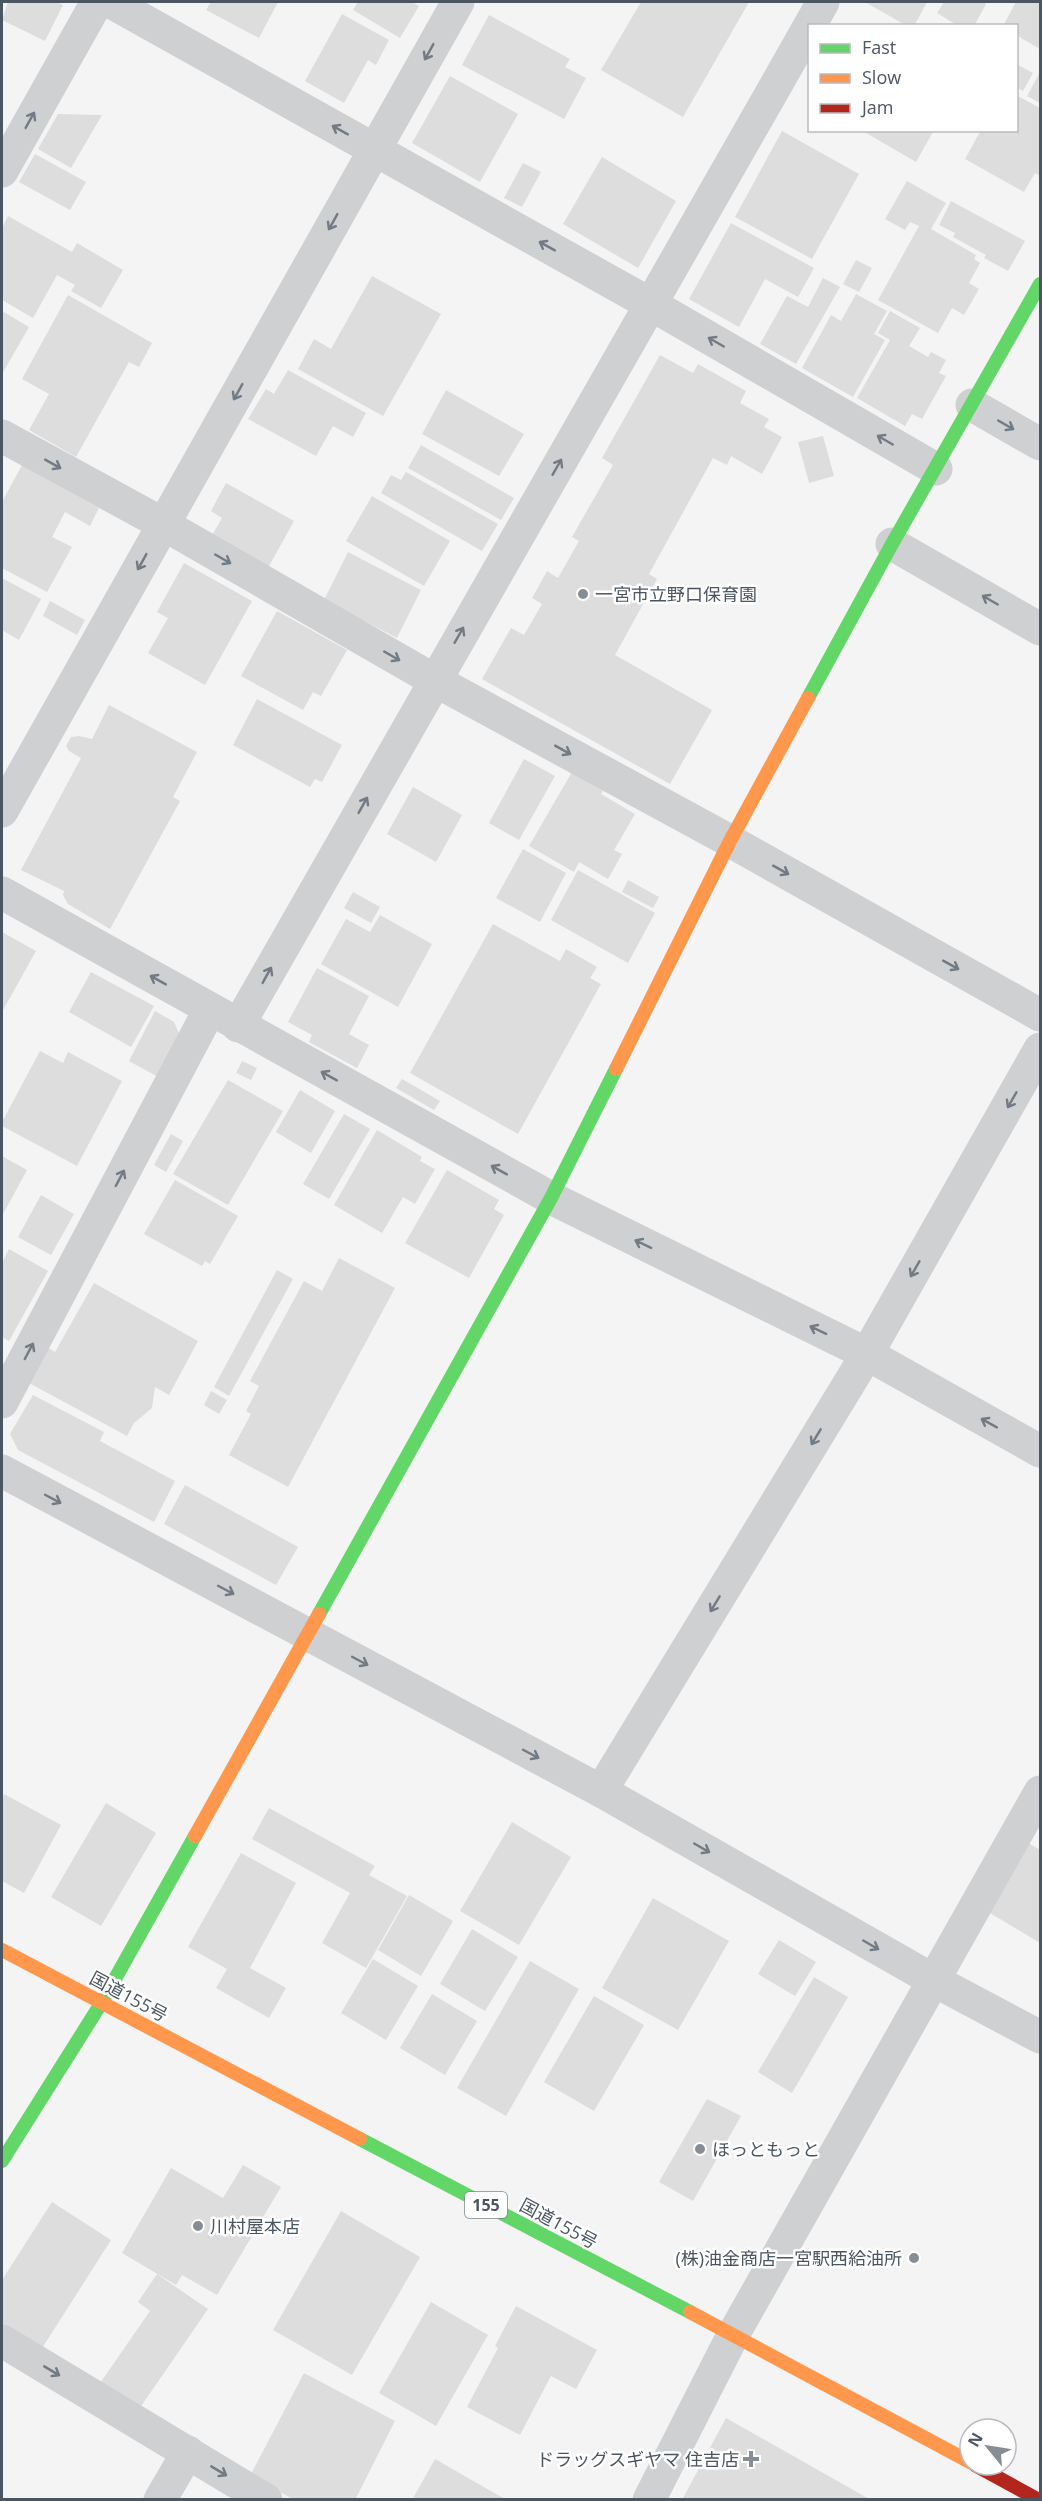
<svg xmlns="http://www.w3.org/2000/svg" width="1042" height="2501" font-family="'Open Sans','Noto Sans JP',sans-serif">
  <rect width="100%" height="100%" fill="#f4f4f4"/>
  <!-- building -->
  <g fill="#ddddde">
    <path d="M8 2H57L63 5 45 41 2 20Z"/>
    <path d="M211 2H278L259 38 206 10Z"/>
    <path d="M358 2H412L419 6 400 38 353 10Z"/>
    <path d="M641 2H749L683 117 601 70Z"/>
    <path d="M865 2H927L914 26H907Z"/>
    <path d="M944 2H983L986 4 974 26H958L937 13Z"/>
    <path d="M1016 2H1040V49L1016 35V26H1003Z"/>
    <path d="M342 14 389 40 376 65 368 60 344 103 305 81Z"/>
    <path d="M489 15 570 59 565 67 586 78 564 119 462 65Z"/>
    <path d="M1016 64 1033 73 1023 91 1016 87Z"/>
    <path d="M1040 72V103L1027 96Z"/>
    <path d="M450 76 518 114 480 182 412 143Z"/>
    <path d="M1016 95 1040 108V176L1035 173 1024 192 965 159 981 130H1016Z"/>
    <path d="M58 114 102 115 71 168 38 149Z"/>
    <path d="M861 130H934L916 162Z"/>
    <path d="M782 131 859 174 812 259 735 217Z"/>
    <path d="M35 154 86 182 70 210 19 182Z"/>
    <path d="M602 157 676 201 638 268 563 224Z"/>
    <path d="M523 163 541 172 522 207 504 198Z"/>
    <path d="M907 181 946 203 931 229 976 255 974 259 980 263 969 283 979 289 964 315 952 308 938 333 878 300 919 226 910 222 905 230 885 219Z"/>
    <path d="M951 201 1025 241 1008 271 984 258 986 255 953 237 955 233 939 225Z"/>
    <path d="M8 216 72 252 77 243 123 270 101 308 71 291 75 285 57 275 33 318 2 300V228Z"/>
    <path d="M731 223 814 268 798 297 765 279 739 327 689 299Z"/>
    <path d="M856 260 872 268 859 292 843 284Z"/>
    <path d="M372 276 441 314 383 416 298 369 314 339 331 349Z"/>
    <path d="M823 278 840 287 796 364 760 344 787 296 808 307Z"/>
    <path d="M856 294 887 311 874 334 885 340 853 397 802 368 831 315 841 321Z"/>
    <path d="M68 295 152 343 139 367 129 362 76 457 29 430 49 394 22 379Z"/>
    <path d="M2 311 29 327 2 374Z"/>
    <path d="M890 311 920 328 909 346 928 357 931 352 946 360 939 373 946 376 922 419 912 414 905 426 857 398 890 340 878 333Z"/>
    <path d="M660 355 693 373 698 364 746 391 740 403 769 419 764 427 782 437 762 474 731 456 727 465 713 458 649 574 657 579 615 655 712 710 670 784 482 679 511 628 524 635 542 604 532 598 547 571 558 578 579 541 572 537 613 465 602 458Z"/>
    <path d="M288 370 366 413 353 437 333 426 316 456 248 419 266 389 274 394Z"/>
    <path d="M446 390 524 434 499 476 422 434Z"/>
    <path d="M823 436 834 476 809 483 798 442Z"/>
    <path d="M421 445 514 498 501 520 408 468Z"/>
    <path d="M22 465 99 508 90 526 65 512 52 537 72 547 47 592 2 568V502Z"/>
    <path d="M406 472 498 524 482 551 381 493 391 475 401 480Z"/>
    <path d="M226 483 294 521 268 568 211 537 222 518 211 511Z"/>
    <path d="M372 496 450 541 424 586 346 541Z"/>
    <path d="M348 552 421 590 397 638 324 600Z"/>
    <path d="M184 563 252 601 205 685 148 653 168 618 157 612Z"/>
    <path d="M2 578 41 599 19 640 2 630Z"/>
    <path d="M50 601 85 620 77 635 43 616Z"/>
    <path d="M277 611 347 650 321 696 313 692 303 710 241 676Z"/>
    <path d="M257 699 342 745 322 782 315 779 310 787 233 745Z"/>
    <path d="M109 705 197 752 173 797 180 801 110 929 68 904 63 895 64 891 21 870 81 758 69 751 66 746 71 737 79 736 92 739Z"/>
    <path d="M524 759 555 776 519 840 489 823Z"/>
    <path d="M572 772 603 791 601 794 635 814 614 850 622 854 608 879 579 862 574 872 529 846Z"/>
    <path d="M413 787 462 815 436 862 387 834Z"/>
    <path d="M523 849 566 873 540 922 496 898Z"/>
    <path d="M578 870 655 913 628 963 551 920Z"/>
    <path d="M628 880 659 897 653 908 622 892Z"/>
    <path d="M353 892 380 907 371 923 344 908Z"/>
    <path d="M380 915 432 944 398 1007 321 964 346 919 370 932Z"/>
    <path d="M493 924 560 961 566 949 597 967 590 978 601 984 518 1134 410 1073Z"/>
    <path d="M2 932 36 951 2 1012Z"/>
    <path d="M317 968 369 996 349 1034 369 1045 357 1068 309 1042 312 1035 288 1022Z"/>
    <path d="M91 972 154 1006 131 1047 69 1012Z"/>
    <path d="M155 1011 174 1022 181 1038 158 1077 129 1061Z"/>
    <path d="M40 1051 63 1063 68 1052 122 1081 77 1166 2 1126V1122Z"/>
    <path d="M242 1061 257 1068 251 1080 236 1073Z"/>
    <path d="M402 1079 440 1101 434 1110 396 1088Z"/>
    <path d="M228 1080 283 1111 228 1205 173 1174Z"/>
    <path d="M300 1090 335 1111 311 1153 276 1132Z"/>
    <path d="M344 1114 370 1129 329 1199 303 1184Z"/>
    <path d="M377 1130 422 1157 420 1161 435 1169 415 1204 403 1197 382 1233 334 1205Z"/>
    <path d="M171 1134 183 1141 166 1172 154 1165Z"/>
    <path d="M2 1156 27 1170 2 1216Z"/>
    <path d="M447 1170 499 1200 494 1209 504 1215 469 1278 405 1243Z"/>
    <path d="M175 1180 238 1216 210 1264 205 1261 202 1266 144 1234Z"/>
    <path d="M41 1195 74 1214 51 1255 18 1237Z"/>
    <path d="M9 1249 48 1271 9 1341 2 1337V1263Z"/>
    <path d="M339 1258 395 1288 288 1487 229 1455 251 1414 246 1411 259 1386 250 1381 304 1281 322 1291Z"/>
    <path d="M277 1270 293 1279 229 1396 214 1387Z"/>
    <path d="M94 1283 198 1341 169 1395 155 1387 152 1408 134 1423 127 1436 29 1383 48 1348 55 1352Z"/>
    <path d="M211 1391 227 1400 219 1414 204 1405Z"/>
    <path d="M33 1395 104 1432 100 1441 175 1481 154 1522 18 1450 10 1434Z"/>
    <path d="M185 1485 298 1547 276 1585 164 1524Z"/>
    <path d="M4 1794 61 1825 24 1893 2 1881V1799Z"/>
    <path d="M106 1803 156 1833 101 1926 51 1897Z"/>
    <path d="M269 1808 375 1866 369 1875 407 1896 366 1968 322 1943 350 1893 252 1839Z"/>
    <path d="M512 1822 571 1857 519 1945 460 1911Z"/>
    <path d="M1025 1841 1040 1850V1943L985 1910Z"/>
    <path d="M241 1853 296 1883 250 1968 286 1988 269 2018 216 1988 227 1969 188 1947Z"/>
    <path d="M409 1895 453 1921 421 1976 378 1950Z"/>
    <path d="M653 1898 729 1941 678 2030 602 1988Z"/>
    <path d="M472 1929 518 1957 485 2011 440 1984Z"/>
    <path d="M779 1940 816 1962 795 1996 758 1974Z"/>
    <path d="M373 1959 418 1986 386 2040 341 2013Z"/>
    <path d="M530 1961 579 1989 506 2116 457 2088Z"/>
    <path d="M814 1977 848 1997 792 2093 758 2072Z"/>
    <path d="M432 1994 477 2021 445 2075 400 2048Z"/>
    <path d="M594 1996 644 2025 594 2111 544 2082Z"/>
    <path d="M707 2099 741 2116 693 2201 659 2182Z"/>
    <path d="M243 2165 281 2187 217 2295 182 2275 176 2285 122 2253 171 2168 223 2198Z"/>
    <path d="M52 2202 111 2240 39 2353 2 2330V2280Z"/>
    <path d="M341 2211 420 2257 352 2375 273 2330Z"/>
    <path d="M157 2274 208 2309 135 2415 96 2389 150 2311 138 2302Z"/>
    <path d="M431 2302 488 2335 436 2426 379 2393Z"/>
    <path d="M516 2306 597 2350 576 2389 551 2376 520 2435 467 2407 498 2348 495 2346Z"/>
    <path d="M304 2373 395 2421 355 2500H295L250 2476Z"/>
    <path d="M726 2418 871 2500H682Z"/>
    <path d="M435 2459 503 2498 502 2500H412Z"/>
  </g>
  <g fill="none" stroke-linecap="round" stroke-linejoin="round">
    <!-- street -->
    <g stroke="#ced0d2" stroke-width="33">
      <path d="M111 2 652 305 936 469"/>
      <path d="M2 171 97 2"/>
      <path d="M972 405 1040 444"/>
      <path d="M2 436 163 524 434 680 730 841 1040 1015"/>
      <path d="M892 544 1040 629"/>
      <path d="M2 811 458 2"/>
      <path d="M2 893 551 1198 867 1354 1040 1451"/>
      <path d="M238 1026C432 683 630 344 823 2"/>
      <path d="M2 1402 210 1009"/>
      <path d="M2 1471 601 1791 935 1981 1040 2037"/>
      <path d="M601 1791 867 1354 1040 1049"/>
      <path d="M2 2341 266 2500"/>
      <path d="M160 2500 188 2452"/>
      <path d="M649 2500 733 2335 1040 1792"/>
    </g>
    <!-- fast -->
    <g stroke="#63d668" stroke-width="14">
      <path d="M808 698 892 544 1040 284"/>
      <path d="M319 1614 551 1198 616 1069"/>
      <path d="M360 2139 690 2312"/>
      <path d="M2 2161 102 2002 195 1836"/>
    </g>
    <!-- slow -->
    <g stroke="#ff974d" stroke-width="14">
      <path d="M616 1069 730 841 808 698"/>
      <path d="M195 1836 319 1614"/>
      <path d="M2 1950 360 2139"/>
      <path d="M690 2312 970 2462"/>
    </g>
    <!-- jam -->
    <path stroke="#b3261e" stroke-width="14" d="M975 2465 1039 2500"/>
  </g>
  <!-- one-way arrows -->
  <defs><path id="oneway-shaft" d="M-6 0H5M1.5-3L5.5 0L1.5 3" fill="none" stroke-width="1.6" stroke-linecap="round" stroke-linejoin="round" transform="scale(1.5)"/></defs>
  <g stroke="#727b83">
    <use href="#oneway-shaft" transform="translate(429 52) rotate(119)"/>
    <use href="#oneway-shaft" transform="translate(30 120) rotate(-61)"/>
    <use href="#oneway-shaft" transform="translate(340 130) rotate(-151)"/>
    <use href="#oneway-shaft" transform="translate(333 222) rotate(119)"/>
    <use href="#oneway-shaft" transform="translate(547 246) rotate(-151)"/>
    <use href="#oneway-shaft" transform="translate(716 342) rotate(-150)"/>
    <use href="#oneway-shaft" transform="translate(238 392) rotate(119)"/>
    <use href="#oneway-shaft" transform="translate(1006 425) rotate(30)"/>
    <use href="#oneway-shaft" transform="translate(885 440) rotate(-150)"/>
    <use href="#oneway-shaft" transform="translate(53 464) rotate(29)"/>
    <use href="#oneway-shaft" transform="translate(557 467) rotate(-60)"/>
    <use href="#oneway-shaft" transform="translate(223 559) rotate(30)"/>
    <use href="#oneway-shaft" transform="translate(142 562) rotate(119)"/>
    <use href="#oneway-shaft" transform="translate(990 600) rotate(-150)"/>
    <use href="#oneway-shaft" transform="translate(459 635) rotate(-60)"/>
    <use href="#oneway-shaft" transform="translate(392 656) rotate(30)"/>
    <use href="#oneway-shaft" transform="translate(563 750) rotate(29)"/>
    <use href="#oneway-shaft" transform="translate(363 805) rotate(-61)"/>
    <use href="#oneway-shaft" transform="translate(781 870) rotate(29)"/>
    <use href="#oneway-shaft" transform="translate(951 965) rotate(29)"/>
    <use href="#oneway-shaft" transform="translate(267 975) rotate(-61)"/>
    <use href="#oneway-shaft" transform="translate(158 980) rotate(-151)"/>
    <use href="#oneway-shaft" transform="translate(329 1076) rotate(-151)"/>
    <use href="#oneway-shaft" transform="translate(1012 1100) rotate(120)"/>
    <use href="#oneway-shaft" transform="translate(499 1170) rotate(-151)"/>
    <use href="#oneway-shaft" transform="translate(120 1178) rotate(-62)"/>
    <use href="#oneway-shaft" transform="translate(643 1244) rotate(-154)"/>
    <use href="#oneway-shaft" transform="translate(915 1269) rotate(120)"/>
    <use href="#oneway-shaft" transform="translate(818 1330) rotate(-154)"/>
    <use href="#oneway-shaft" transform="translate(29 1351) rotate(-62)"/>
    <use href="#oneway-shaft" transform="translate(989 1423) rotate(-151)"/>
    <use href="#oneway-shaft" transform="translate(816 1437) rotate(121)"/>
    <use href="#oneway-shaft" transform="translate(53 1499) rotate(28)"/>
    <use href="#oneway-shaft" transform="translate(226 1590) rotate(28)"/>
    <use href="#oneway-shaft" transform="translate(715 1604) rotate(121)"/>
    <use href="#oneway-shaft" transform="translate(360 1661) rotate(28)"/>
    <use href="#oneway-shaft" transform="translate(531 1754) rotate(28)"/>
    <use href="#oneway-shaft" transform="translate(702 1848) rotate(30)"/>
    <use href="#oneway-shaft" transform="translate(871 1945) rotate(30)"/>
    <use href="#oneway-shaft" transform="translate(52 2371) rotate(31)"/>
    <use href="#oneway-shaft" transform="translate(219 2471) rotate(31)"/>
  </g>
  <!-- markers -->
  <g fill="#868d94" stroke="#fff" stroke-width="2">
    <circle cx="583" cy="594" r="6"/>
    <circle cx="700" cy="2149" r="6"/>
    <circle cx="198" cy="2226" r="6"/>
    <circle cx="914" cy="2258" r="6"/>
    <path d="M748 2450h6v6h6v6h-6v6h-6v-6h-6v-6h6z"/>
  </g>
  <g text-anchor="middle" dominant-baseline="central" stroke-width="5" stroke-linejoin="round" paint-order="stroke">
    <!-- shield labels -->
    <rect fill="#fff" stroke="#808990" stroke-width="1.5" x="465" y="2192" width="42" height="26" rx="4.5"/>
    <g font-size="16" font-weight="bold" fill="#4a5661">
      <text x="486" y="2205">155</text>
    </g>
    <!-- poi labels -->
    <g font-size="18" fill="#4a5661" stroke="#fff" text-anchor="start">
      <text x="595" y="594">一宮市立野口保育園</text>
      <text x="712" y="2149">ほっともっと</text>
      <text x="210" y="2226">川村屋本店</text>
      <text x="902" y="2258" text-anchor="end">(株)油金商店一宮駅西給油所</text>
      <text x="739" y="2459" text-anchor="end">ドラッグスギヤマ 住吉店</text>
    </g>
    <!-- street labels -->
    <g font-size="18" fill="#4a5661" stroke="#fff">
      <text transform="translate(129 1996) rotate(28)">国道155号</text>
      <text transform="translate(559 2223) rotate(28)">国道155号</text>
    </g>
  </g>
  <!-- border -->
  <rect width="1042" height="2501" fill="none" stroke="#4a5661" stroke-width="6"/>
  <!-- legend -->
  <rect x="808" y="24" width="210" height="108" fill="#ffffff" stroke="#b7bbc0" stroke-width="1.5"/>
  <rect x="820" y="44" width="30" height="9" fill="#63d668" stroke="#b7bbc0" stroke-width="1.5"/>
  <text x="862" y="54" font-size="18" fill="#4a5661">Fast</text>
  <rect x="820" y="74" width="30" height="9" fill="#ff974d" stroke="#b7bbc0" stroke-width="1.5"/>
  <text x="862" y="84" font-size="18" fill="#4a5661">Slow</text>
  <rect x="820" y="104" width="30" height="9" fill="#b3261e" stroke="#b7bbc0" stroke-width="1.5"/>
  <text x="862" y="114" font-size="18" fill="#4a5661">Jam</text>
  <!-- north arrow -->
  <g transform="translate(988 2447) rotate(300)"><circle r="28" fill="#ffffff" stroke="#b7bbc0" stroke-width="1.5"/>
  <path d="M0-4.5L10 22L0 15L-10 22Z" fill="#868d94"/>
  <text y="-9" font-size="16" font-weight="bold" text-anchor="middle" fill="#4a5661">N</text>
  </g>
</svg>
